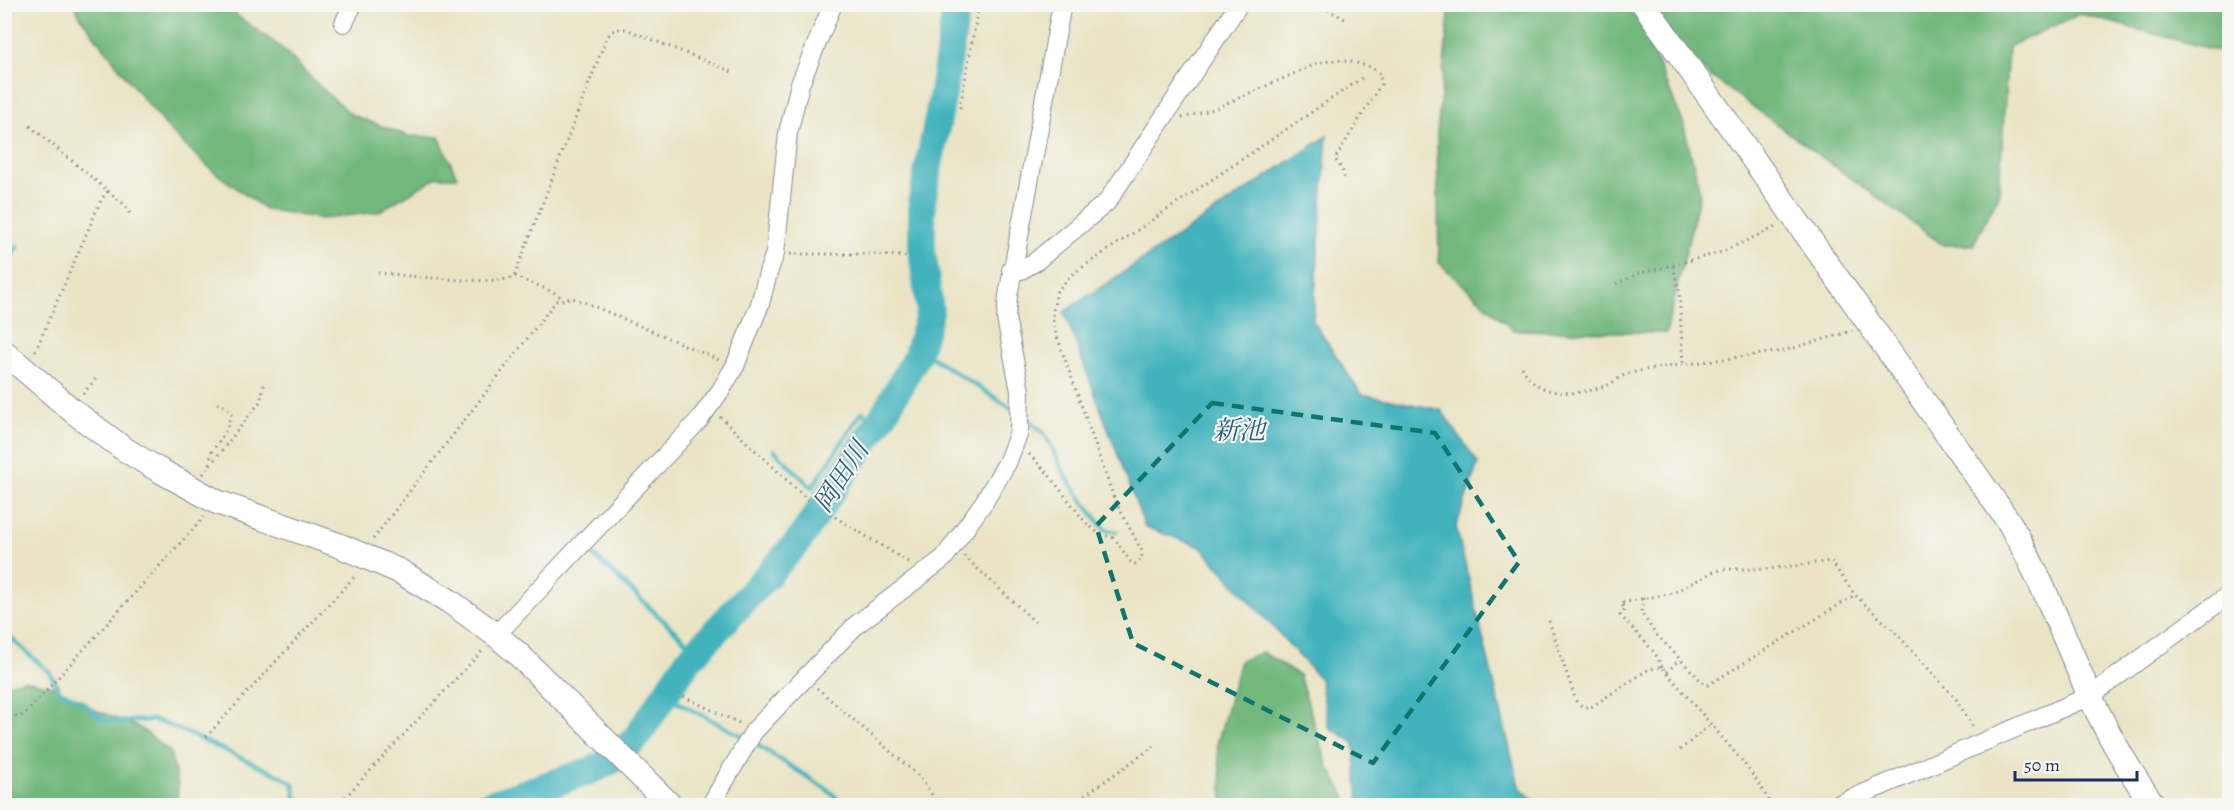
<svg xmlns="http://www.w3.org/2000/svg" width="2234" height="810" font-family="Alegreya,'Noto Serif JP',serif">
  <rect width="100%" height="100%" fill="#f6f6f2"/>
  <filter id="ink" filterUnits="userSpaceOnUse"><feTurbulence type="fractalNoise" baseFrequency=".0167" numOctaves="2"/><feDisplacementMap in="SourceGraphic" scale="12" xChannelSelector="R" yChannelSelector="G"/><feConvolveMatrix kernelMatrix="1 2 1 2 8 2 1 2 1" color-interpolation-filters="sRGB"/></filter>
  <filter id="wash" filterUnits="userSpaceOnUse"><feTurbulence type="fractalNoise" baseFrequency=".008" numOctaves="4" result="noise"/><feDisplacementMap in="SourceGraphic" scale="24" xChannelSelector="R" yChannelSelector="G"/><feGaussianBlur stdDeviation="1.35" result="paint"/><feColorMatrix in="noise" values="0 0 0 0 0 0 0 0 0 0 0 0 0 0 0 0 0 1.4 0 .05"/><feComposite in="paint" operator="in"/></filter>
  <g filter="url(#wash)">
    <rect width="100%" height="100%" fill="#eae4c5"/>
    <!-- forest -->
    <g fill="#72b87d" stroke="#46746e" stroke-width="1.5">
      <path d="M74 5H226L240 18 282 48 316 83 352 115 408 136 439 137 457 177H437L378 212 321 219 265 209 213 171 172 133 137 91 82 19Z"/>
      <path d="M1450 5H2229V54L2080 14 2008 47 1999 195 1973 245H1943L1665 43 1651 48 1683 122 1700 192 1666 333 1513 330 1439 263 1437 133Z"/>
      <path d="M1262 652 1299 675 1327 764 1350 805H1224L1217 744 1240 661Z"/>
      <path d="M24 680 53 686 95 710 140 728 170 752 178 786 177 805H5V685Z"/>
    </g>
    <!-- water -->
    <path fill="#43b3bd" stroke="#2f718e" stroke-width="1.5" d="M1327 136 1313 321 1361 394 1441 410 1478 463 1456 527 1519 786 1538 805H1359L1354 743 1329 727 1320 679 1201 547 1145 527 1064 312Z"/>
    <g fill="none" stroke-linecap="round" stroke-linejoin="round">
      <!-- stream -->
      <g stroke="#43b3bd" stroke-width="4.5">
        <path d="M4 266 18 246"/>
        <path d="M919 349 1014 410"/>
        <path d="M1023 417C1054 437 1047 442 1063 471 1073 490 1089 507 1101 525L1107 530 1116 532"/>
        <path d="M774 450 812 488 862 412 878 423"/>
        <path d="M588 550 696 651"/>
        <path d="M4 632 49 672 60 691 81 701 100 718 112 722 154 720 169 725 281 776 293 784 298 806"/>
        <path d="M665 694 677 702 744 737"/>
        <path d="M751 741 828 790 845 806"/>
      </g>
      <!-- river -->
      <path stroke="#43b3bd" stroke-width="28" d="M485 806 595 769 611 761 636 738 687 662 798 542 884 414 917 355 930 312 922 250V201L943 93 957 4"/>
    </g>
  </g>
  <g filter="url(#ink)">
    <g fill="none" stroke-linecap="round" stroke-linejoin="round">
      <!-- street casing -->
      <g stroke="#828a92" stroke-width="20">
        <g id="street">
          <path d="M344 23 353 4"/>
          <path d="M1011 270H1021L1035 262 1107 202 1239 4"/>
          <path d="M496 635 699 420 721 390 735 366 760 304 768 273 775 253 788 133 800 84 833 4"/>
          <path d="M710 806 754 731 856 625 944 558 984 502 1007 463 1019 432 1020 391 1006 318 1008 296 1062 4"/>
          <path d="M1835 806 2090 696 2230 594"/>
        </g>
      </g>
      <!-- secondary casing -->
      <g stroke="#828a92" stroke-width="26">
        <g id="secondary">
          <path d="M1644 4 2009 522C2042 579 2063 635 2089 694 2107 733 2129 771 2154 806"/>
          <path d="M4 352 74 412 124 449 157 469 217 502 338 545 399 571 449 601 496 635 517 653 671 806"/>
        </g>
      </g>
      <!-- path -->
      <g stroke="#828a92" stroke-width="3" stroke-dasharray="1.5 4.5" stroke-linecap="butt">
        <path d="M1317 4 1347 20"/>
        <path d="M960 108 979 4"/>
        <path d="M1182 118 1214 109 1318 63 1337 60 1352 62 1370 67 1380 74 1381 84 1335 159 1342 169 1345 180"/>
        <path d="M30 126 108 191 101 200 35 352"/>
        <path d="M108 191 125 205 130 214"/>
        <path d="M790 254H873L911 257"/>
        <path d="M1673 266 1679 291 1683 365"/>
        <path d="M378 273C404 275 495 286 514 277L607 37C613 30 617 28 626 29L732 72"/>
        <path d="M515 276C531 285 548 287 562 298"/>
        <path d="M1616 284 1638 274 1722 252 1778 226"/>
        <path d="M1522 367C1537 399 1576 396 1605 386 1611 384 1616 380 1621 377 1627 373 1636 372 1644 370L1783 351 1852 331"/>
        <path d="M83 394 97 377"/>
        <path d="M720 417 810 502"/>
        <path d="M1029 454 1049 475 1086 523 1098 533 1114 538 1132 564H1136L1142 559V551L1115 501 1053 325V311L1057 291 1074 273 1362 78"/>
        <path d="M210 464 211 453 227 429 231 414 226 407 214 402"/>
        <path d="M203 474 260 402 265 382"/>
        <path d="M830 514 910 563"/>
        <path d="M373 539 556 301 572 298 584 302 719 360"/>
        <path d="M964 556 1035 622"/>
        <path d="M1643 598 1641 612 1654 632 1704 684 1708 685 1855 595"/>
        <path d="M1549 621 1576 701 1583 707H1591L1649 669 1662 667 1743 762 1762 788 1771 806"/>
        <path d="M1662 667 1655 653 1620 615 1625 609 1621 603 1673 593 1713 572 1724 569H1768L1831 561 1855 595 1895 632 1956 699 1974 729"/>
        <path d="M1667 672 1680 659"/>
        <path d="M817 688 921 778 939 806"/>
        <path d="M678 694 739 723"/>
        <path d="M4 712 20 717 26 713 204 517"/>
        <path d="M206 737 356 575"/>
        <path d="M1680 750 1711 724"/>
        <path d="M337 806 484 649"/>
        <path d="M1070 806 1157 744"/>
      </g>
      <!-- street -->
      <use href="#street" stroke="#fff" stroke-width="18"/>
      <!-- secondary -->
      <use href="#secondary" stroke="#fff" stroke-width="24"/>
    </g>
  </g>
  <!-- marked area -->
  <path fill="none" stroke="#0f766e" stroke-width="4.5" stroke-dasharray="12 8" stroke-linejoin="round" d="M1212 403 1435 433 1519 562 1373 763 1133 643 1096 526Z"/>
  <g text-anchor="middle" dominant-baseline="central" stroke-width="4.5" stroke-linejoin="round" paint-order="stroke">
    <!-- water labels -->
    <g font-size="26" font-style="italic" fill="#295d7f" stroke="#f6f6f2">
      <text x="1239" y="430">新池</text>
      <text transform="translate(841 477) rotate(-57)">岡田川</text>
    </g>
  </g>
  <!-- margin -->
  <rect width="2234" height="810" fill="none" stroke="#f6f6f2" stroke-width="24"/>
  <!-- scale -->
  <path d="M2015 771v9h122v-9" fill="none" stroke="#1b2f5e" stroke-width="3"/>
  <text x="2024" y="771" font-size="18" fill="#1b2f5e" stroke="#f6f6f2" stroke-width="4.5" paint-order="stroke">50 m</text>
</svg>
